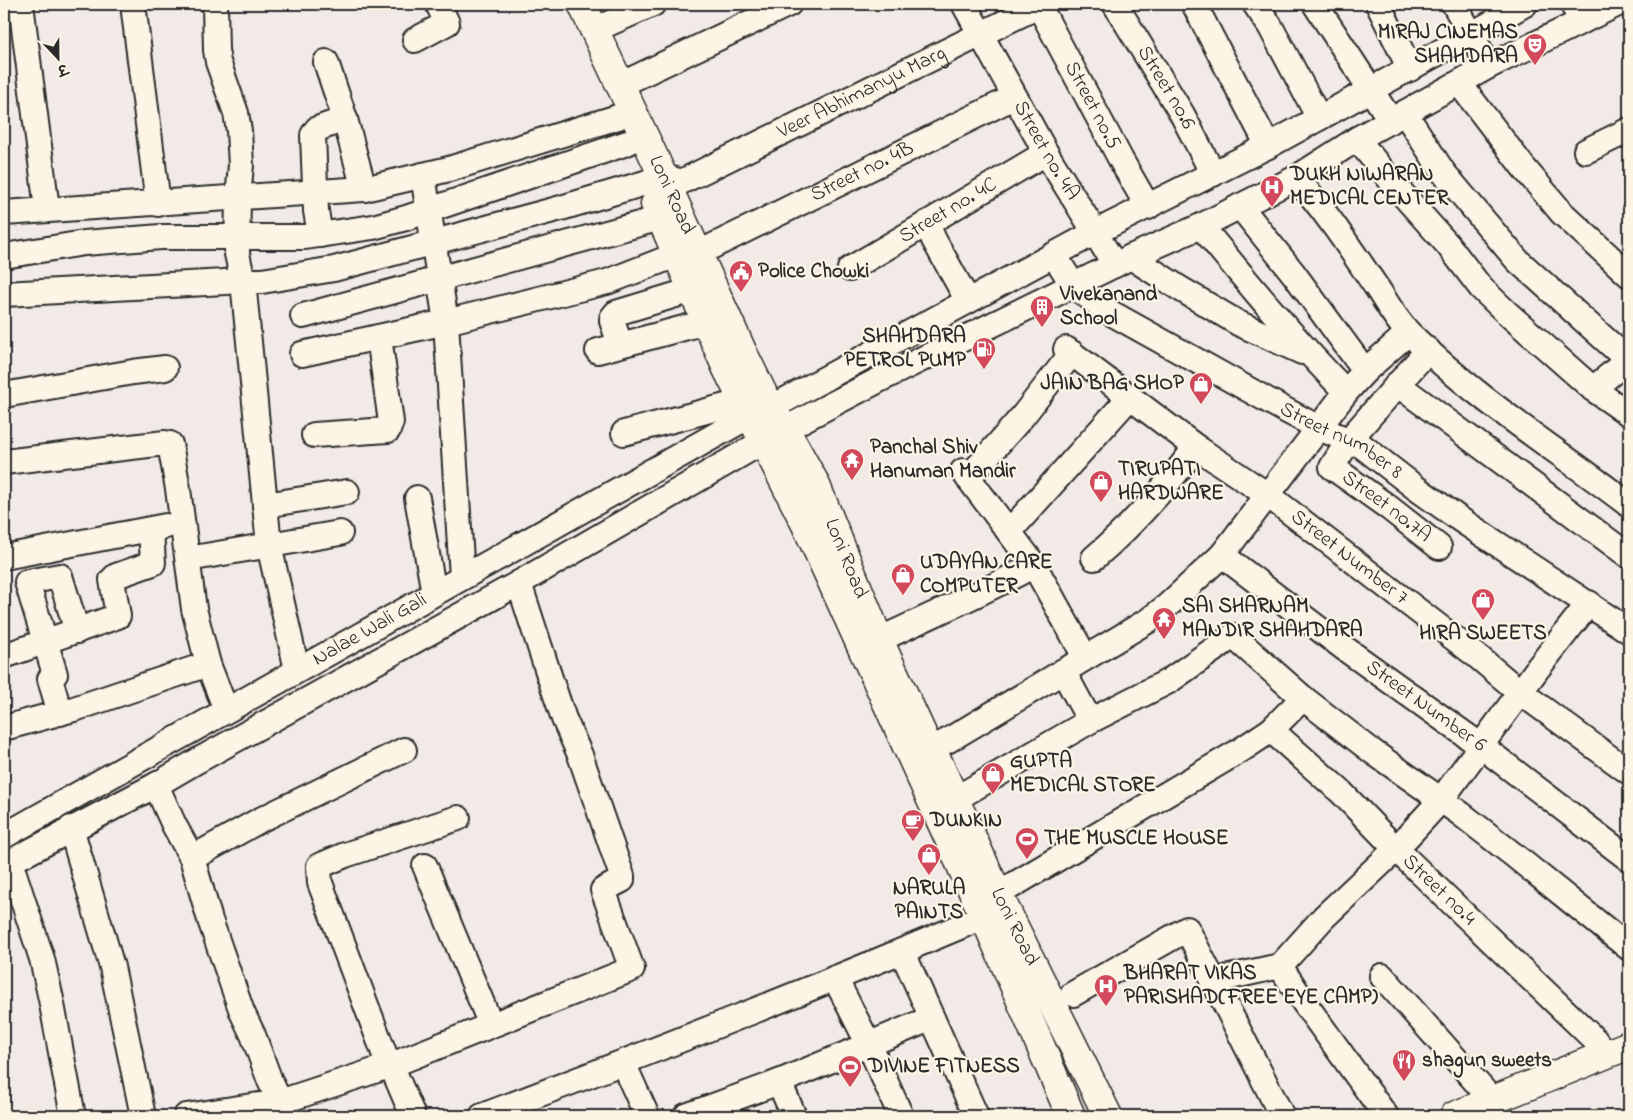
<svg xmlns="http://www.w3.org/2000/svg" width="1633" height="1120" font-family="'Indie Flower','Playpen Sans Deva',sans-serif">
  <rect width="100%" height="100%" fill="#f1eae7"/>
  <filter id="ink" filterUnits="userSpaceOnUse"><feTurbulence type="fractalNoise" baseFrequency=".02" numOctaves="2"/><feDisplacementMap in="SourceGraphic" scale="10" xChannelSelector="R" yChannelSelector="G"/><feConvolveMatrix kernelMatrix="1 2 1 2 8 2 1 2 1" color-interpolation-filters="sRGB"/></filter>
  <g filter="url(#ink)">
    <g fill="none" stroke-linecap="round" stroke-linejoin="round">
      <!-- minor casing -->
      <g stroke="#2b2b2b" stroke-width="28">
        <g id="minor">
          <path d="M21 4 47 209"/>
          <path d="M133 4 158 204"/>
          <path d="M215 4 216 50 218 62 236 113 239 131 241 165 238 198 237 254 243 281 269 545 297 670"/>
          <path id="s1" d="M964 4 1046 153 1115 265"/>
          <path id="s2" d="M1038 4 1121 160 1148 207"/>
          <path id="s3" d="M1115 4 1182 114 1213 174"/>
          <path d="M1194 4 1268 146"/>
          <path d="M1255 4 1270 26 1319 118"/>
          <path d="M1315 4 1391 121"/>
          <path d="M1378 4 1410 69"/>
          <path d="M1454 4 1489 66"/>
          <path d="M1572 4 1583 21"/>
          <path d="M594 30 653 4"/>
          <path d="M415 40 447 23 438 4"/>
          <path d="M1459 83 1524 168 1562 213 1629 275"/>
          <path d="M620 85 789 4"/>
          <path d="M1405 113 1443 172 1517 260 1629 361"/>
          <path d="M345 119 364 189"/>
          <path d="M1357 139 1397 188 1448 245 1481 288 1506 312 1593 389 1629 414"/>
          <path d="M1586 151 1629 130"/>
          <path d="M423 175 446 322 462 577"/>
          <path d="M1296 178C1326 211 1351 250 1377 288 1387 303 1397 322 1410 334 1476 399 1556 449 1629 505"/>
          <path d="M1240 206 1294 274 1365 371"/>
          <path d="M4 213 364 189 449 169 618 117"/>
          <path d="M927 223 934 240 968 301"/>
          <path d="M1201 226C1248 283 1294 339 1346 392"/>
          <path d="M320 235 316 211 313 135 317 129 345 119 326 62"/>
          <path id="s4" d="M711 247 1014 97"/>
          <path id="s5" d="M1054 255 1073 285 1104 309 1287 411 1319 428 1362 446 1416 488 1461 520 1629 631"/>
          <path d="M4 256 84 243 161 237H305L373 227 406 218 627 143"/>
          <path d="M1131 257 1179 288 1238 323 1302 352"/>
          <path id="s6" d="M850 269 1046 153"/>
          <path id="s7" d="M4 294 243 281H262L334 269 561 208 645 183 663 176 681 182 1042 4"/>
          <path d="M303 316 661 218"/>
          <path d="M620 344 612 321V318L616 313 692 290"/>
          <path id="s8" d="M1066 349 1196 447 1269 496 1477 656 1520 692 1629 772"/>
          <path id="s9" d="M1428 350 1349 440 1332 467 1388 507 1439 547"/>
          <path d="M598 351 706 322"/>
          <path d="M302 354 446 322 607 282 676 255"/>
          <path d="M1397 384 1629 556"/>
          <path d="M1593 389 1629 359"/>
          <path d="M4 395 133 372 165 368"/>
          <path d="M624 433 744 401"/>
          <path d="M314 435 388 430 391 422 379 337"/>
          <path d="M4 462 165 443 170 444 178 489 194 609 208 664 226 710"/>
          <path d="M963 471 1034 565 1085 657"/>
          <path d="M968 478 1022 417 1072 353"/>
          <path d="M417 498 434 593"/>
          <path d="M265 505 347 492"/>
          <path d="M1009 532 1130 397"/>
          <path id="s10" d="M1222 555 1344 648 1481 746 1629 859"/>
          <path d="M4 557 166 526"/>
          <path d="M1094 558C1133 525 1166 487 1196 447"/>
          <path d="M188 559 340 533"/>
          <path d="M879 640C931 615 984 593 1034 565"/>
          <path d="M4 656 118 616 112 580 116 576 153 563 151 530"/>
          <path d="M1063 671 1090 721"/>
          <path d="M60 713 50 679 55 674 27 582 60 576 77 631"/>
          <path d="M4 728 74 709 208 664"/>
          <path id="s11" d="M1271 730 1341 792 1396 849 1595 1040 1605 1054"/>
          <path d="M914 757 947 741 1109 644 1149 620 1167 606 1222 555 1346 392 1365 371 1408 333"/>
          <path d="M156 785 174 825 192 858 210 920 242 1012 253 1035 270 1081 280 1102"/>
          <path d="M955 799 1090 721 1169 681 1233 636 1303 698 1373 752 1461 814 1515 856 1629 948"/>
          <path d="M71 828 112 967 143 1116"/>
          <path id="s12" d="M4 836 737 423 765 411 1094 233 1268 146 1467 37 1525 4"/>
          <path d="M192 858 260 820 404 750"/>
          <path d="M10 861 42 959 51 999 73 1116"/>
          <path d="M4 865 156 785 197 761 519 583 785 429 877 381 1131 257 1201 226 1296 178 1357 139 1489 66 1618 4"/>
          <path d="M425 866 491 1025"/>
          <path d="M998 894 1241 750 1271 730 1303 698"/>
          <path d="M1382 976 1493 1101"/>
          <path d="M835 978 869 1045 901 1116"/>
          <path d="M1212 981 1280 966"/>
          <path d="M1073 994 1187 929 1282 1116"/>
          <path d="M932 1018 976 1116"/>
          <path d="M623 1063 647 1116"/>
          <path d="M779 1082 794 1116"/>
          <path d="M186 1116 280 1102 389 1066 632 969 603 890 622 880V876L580 755 564 719 549 675 519 583"/>
          <path d="M413 1116 392 1067 389 1066 320 883 319 866 345 855 458 818"/>
          <path d="M482 1116C644 1055 805 992 964 925L984 916 999 906"/>
          <path d="M686 1116 779 1082 932 1018 902 951"/>
          <path d="M1386 1116 1303 1001 1280 966 1324 917 1396 849 1441 800 1538 668 1589 603"/>
        </g>
      </g>
      <!-- major casing -->
      <g stroke="#2b2b2b" stroke-width="31">
        <path id="major" d="M1454 1116 1629 1045"/>
      </g>
      <!-- highway casing -->
      <g stroke="#2b2b2b" stroke-width="31">
        <g id="highway">
          <path id="s13" d="M582 4 655 159 743 353 770 408 785 429 815 483 879 640 925 740 938 762 994 886 1108 1116"/>
          <path d="M655 204 727 369 806 525 984 916 1071 1116"/>
        </g>
      </g>
      <!-- minor -->
      <use href="#minor" stroke="#fcf5e5" stroke-width="24"/>
      <!-- major -->
      <use href="#major" stroke="#fcf5e5" stroke-width="28"/>
      <!-- highway -->
      <use href="#highway" stroke="#fcf5e5" stroke-width="28"/>
    </g>
  </g>
  <!-- icons -->
  <defs>
    <g id="theatre-pin" transform="scale(1.25)"><path d="M0 17L-7.5 6A9.5 9.5 0 1 1 7.5 6Z" fill="#d1495b" stroke="#fcf5e5"/><path d="M-5-5.5Q0-4 5-5.5V0Q5 5 0 6Q-5 5-5 0ZM-3.3-2.5H-1v1.5H-3.3ZM1-2.5H3.3v1.5H1ZM-2.8 1Q0 5.5 2.8 1Z" fill="#fff"/></g>
    <g id="hospital-pin" transform="scale(1.25)"><path d="M0 17L-7.5 6A9.5 9.5 0 1 1 7.5 6Z" fill="#d1495b" stroke="#fcf5e5"/><path d="M-5-5h3v3.5h4V-5h3V5h-3V1.5h-4V5h-3Z" fill="#fff"/></g>
    <g id="civic-pin" transform="scale(1.25)"><path d="M0 17L-7.5 6A9.5 9.5 0 1 1 7.5 6Z" fill="#d1495b" stroke="#fcf5e5"/><path d="M-.6-6.5H3V-4.5H.6V-3L4-1V1h2V6H-6V1h2V-1L-.6-3ZM-1.2 2.5V6h2.4V2.5Z" fill="#fff"/></g>
    <g id="building-pin" transform="scale(1.25)"><path d="M0 17L-7.5 6A9.5 9.5 0 1 1 7.5 6Z" fill="#d1495b" stroke="#fcf5e5"/><path d="M-4-6H4V6H1V3H-1V6H-4ZM-2.5-4.3h1.7v1.8h-1.7ZM.8-4.3h1.7v1.8H.8ZM-2.5-1h1.7V.8h-1.7ZM.8-1h1.7V.8H.8Z" fill="#fff"/></g>
    <g id="fuel-pin" transform="scale(1.25)"><path d="M0 17L-7.5 6A9.5 9.5 0 1 1 7.5 6Z" fill="#d1495b" stroke="#fcf5e5"/><path d="M-5.5-6h7V0h2V4h1.3V-2.5L3-4.5l.8-.8L6-3V5H2.5V1h-1V6h-7ZM-4.2-4.7v3.2H.2V-4.7Z" fill="#fff"/></g>
    <g id="shop-pin" transform="scale(1.25)"><path d="M0 17L-7.5 6A9.5 9.5 0 1 1 7.5 6Z" fill="#d1495b" stroke="#fcf5e5"/><path d="M-5-2.5h2.3a2.7 3.5 0 0 1 5.4 0H5L5.5 6h-11ZM-1.5-2.5h3a1.5 2.3 0 0 0-3 0Z" fill="#fff"/></g>
    <g id="temple-pin" transform="scale(1.25)"><path d="M0 17L-7.5 6A9.5 9.5 0 1 1 7.5 6Z" fill="#d1495b" stroke="#fcf5e5"/><path d="M0-6L5-2H3V0L6.5 2.5H4V6H1.5V3h-3V6H-4V2.5H-6.5L-3 0V-2H-5Z" fill="#fff"/></g>
    <g id="cafe-pin" transform="scale(1.25)"><path d="M0 17L-7.5 6A9.5 9.5 0 1 1 7.5 6Z" fill="#d1495b" stroke="#fcf5e5"/><path d="M-5.5-4.5H6V0H3Q3 3.5 0 3.5H-2.5Q-5.5 3.5-5.5 0ZM3-3.2v2h1.7v-2ZM-6 4.5H4V6H-6Z" fill="#fff"/></g>
    <g id="stadium-pin" transform="scale(1.25)"><path d="M0 17L-7.5 6A9.5 9.5 0 1 1 7.5 6Z" fill="#d1495b" stroke="#fcf5e5"/><path d="M0-5a6.5 5 0 1 0 0 10a6.5 5 0 1 0 0-10ZM-3.5-1.8h7v3.6h-7Z" fill="#fff"/></g>
    <g id="restaurant-pin" transform="scale(1.25)"><path d="M0 17L-7.5 6A9.5 9.5 0 1 1 7.5 6Z" fill="#d1495b" stroke="#fcf5e5"/><path d="M-5-6h1v4h1v-4h1v4h1v-4h1v5L-1.5 .5V6h-2V.5L-5-1ZM5-6V6H3V1.5H1.5Q1.5-4 5-6Z" fill="#fff"/></g>
  </defs>
  <g fill-rule="evenodd">
    <use href="#theatre-pin" x="1535" y="45"/>
    <use href="#hospital-pin" x="1272" y="187"/>
    <use href="#civic-pin" x="741" y="272"/>
    <use href="#building-pin" x="1042" y="307"/>
    <use href="#fuel-pin" x="984" y="349"/>
    <use href="#shop-pin" x="1201" y="384"/>
    <use href="#temple-pin" x="852" y="460"/>
    <use href="#shop-pin" x="1101" y="482"/>
    <use href="#shop-pin" x="903" y="575"/>
    <use href="#shop-pin" x="1483" y="600"/>
    <use href="#temple-pin" x="1164" y="619"/>
    <use href="#shop-pin" x="993" y="774"/>
    <use href="#cafe-pin" x="913" y="821"/>
    <use href="#stadium-pin" x="1027" y="839"/>
    <use href="#shop-pin" x="929" y="855"/>
    <use href="#hospital-pin" x="1106" y="986"/>
    <use href="#restaurant-pin" x="1404" y="1061"/>
    <use href="#stadium-pin" x="850" y="1067"/>
  </g>
  <g text-anchor="middle" dominant-baseline="central" stroke-width="4.5" stroke-linejoin="round" paint-order="stroke">
    <!-- poi labels -->
    <g font-size="21" font-weight="bold" fill="#2b2b2b" stroke="#fcf5e5" text-anchor="start">
      <text x="1518" y="33" text-anchor="end">MIRAJ CINEMAS<tspan x="1518" dy="24">SHAHDARA</tspan></text>
      <text x="1290" y="175">DUKH NIWARAN<tspan x="1290" dy="24">MEDICAL CENTER</tspan></text>
      <text x="758" y="272">Police Chowki</text>
      <text x="1060" y="295">Vivekanand<tspan x="1060" dy="24">School</tspan></text>
      <text x="966" y="337" text-anchor="end">SHAHDARA<tspan x="966" dy="24">PETROL PUMP</tspan></text>
      <text x="1184" y="384" text-anchor="end">JAIN BAG SHOP</text>
      <text x="870" y="448">Panchal Shiv<tspan x="870" dy="24">Hanuman Mandir</tspan></text>
      <text x="1118" y="470">TIRUPATI<tspan x="1118" dy="24">HARDWARE</tspan></text>
      <text x="920" y="563">UDAYAN CARE<tspan x="920" dy="24">COMPUTER</tspan></text>
      <text x="1182" y="607">SAI SHARNAM<tspan x="1182" dy="24">MANDIR SHAHDARA</tspan></text>
      <text x="1483" y="634" text-anchor="middle">HIRA SWEETS</text>
      <text x="1010" y="762">GUPTA<tspan x="1010" dy="24">MEDICAL STORE</tspan></text>
      <text x="930" y="821">DUNKIN</text>
      <text x="1044" y="839">THE MUSCLE HOUSE</text>
      <text x="929" y="889" text-anchor="middle">NARULA<tspan x="929" dy="24">PAINTS</tspan></text>
      <text x="1124" y="974">BHARAT VIKAS<tspan x="1124" dy="24">PARISHAD(FREE EYE CAMP)</tspan></text>
      <text x="1422" y="1061">shagun sweets</text>
      <text x="868" y="1067">DIVINE FITNESS</text>
    </g>
    <!-- street labels -->
    <g font-size="21" fill="#2b2b2b" stroke="#fcf5e5">
      <text stroke="none"><textPath href="#s3" startOffset="98">Street no.6</textPath></text>
      <text stroke="none"><textPath href="#s7" startOffset="894">Veer Abhimanyu Marg</textPath></text>
      <text stroke="none"><textPath href="#s2" startOffset="115">Street no.5</textPath></text>
      <text stroke="none"><textPath href="#s1" startOffset="168">Street no. 4A</textPath></text>
      <text stroke="none"><textPath href="#s4" startOffset="169">Street no. 4B</textPath></text>
      <text stroke="none"><textPath href="#s13" startOffset="211">Loni Road</textPath></text>
      <text stroke="none"><textPath href="#s6" startOffset="114">Street no. 4C</textPath></text>
      <text stroke="none"><textPath href="#s5" startOffset="346">Street number 8</textPath></text>
      <text stroke="none"><textPath href="#s9" startOffset="219">Street no.7A</textPath></text>
      <text stroke="none"><textPath href="#s8" startOffset="352">Street Number 7</textPath></text>
      <text stroke="none"><textPath href="#s13" startOffset="615">Loni Road</textPath></text>
      <text stroke="none"><textPath href="#s12" startOffset="420">Nalae Wali Gali</textPath></text>
      <text stroke="none"><textPath href="#s10" startOffset="254">Street Number 6</textPath></text>
      <text stroke="none"><textPath href="#s11" startOffset="232">Street no.4</textPath></text>
      <text stroke="none"><textPath href="#s13" startOffset="1020">Loni Road</textPath></text>
    </g>
  </g>
  <!-- margin -->
  <rect width="1633" height="1120" fill="none" stroke="#fcf5e5" stroke-width="20"/>
  <rect x="10" y="10" width="1613" height="1100" fill="none" stroke="#2b2b2b" stroke-width="2" filter="url(#ink)"/>
  <!-- north arrow -->
  <g transform="translate(58 58) rotate(158)" stroke="#fcf5e5" stroke-width="4" paint-order="stroke">
  <path d="M0-4L9 19L0 12L-9 19Z" fill="#2b2b2b"/>
  <text y="-8" font-size="14" font-weight="bold" text-anchor="middle" fill="#2b2b2b">उ</text>
  </g>
</svg>
